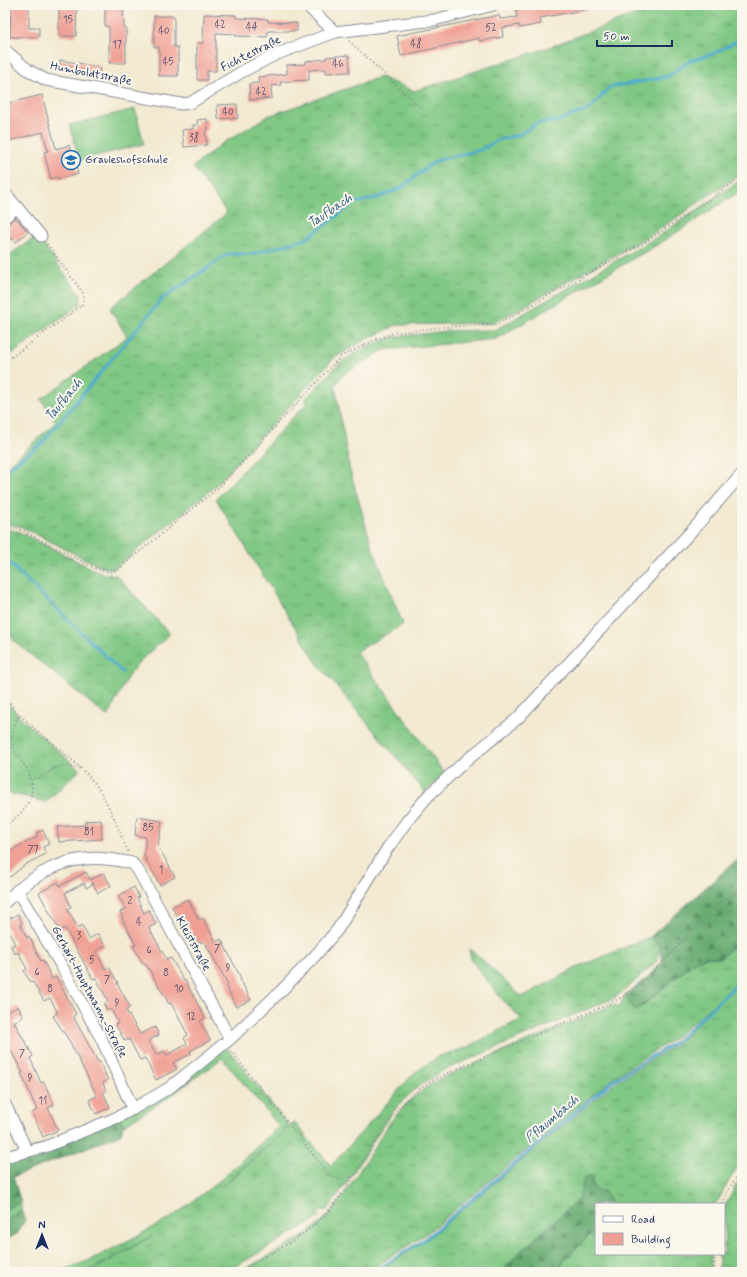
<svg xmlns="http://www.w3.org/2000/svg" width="747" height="1277" font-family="Mynerve,sans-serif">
  <defs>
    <pattern id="grass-tufts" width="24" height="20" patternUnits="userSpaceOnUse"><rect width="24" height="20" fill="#80c884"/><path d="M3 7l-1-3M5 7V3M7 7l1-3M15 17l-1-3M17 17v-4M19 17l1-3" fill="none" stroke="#68a36f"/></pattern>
    <pattern id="forest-firs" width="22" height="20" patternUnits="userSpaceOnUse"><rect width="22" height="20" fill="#68ac72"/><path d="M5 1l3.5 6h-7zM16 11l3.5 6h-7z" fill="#558c61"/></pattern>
  </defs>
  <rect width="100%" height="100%" fill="#fbf7ec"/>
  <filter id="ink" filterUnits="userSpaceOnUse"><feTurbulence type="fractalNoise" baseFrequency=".025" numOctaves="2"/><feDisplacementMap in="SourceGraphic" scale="8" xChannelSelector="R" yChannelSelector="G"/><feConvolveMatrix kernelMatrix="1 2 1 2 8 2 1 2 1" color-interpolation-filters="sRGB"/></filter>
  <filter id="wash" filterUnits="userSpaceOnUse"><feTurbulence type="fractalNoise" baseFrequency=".012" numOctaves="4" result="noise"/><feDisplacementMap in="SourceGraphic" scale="16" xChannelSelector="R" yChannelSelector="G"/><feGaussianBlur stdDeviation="0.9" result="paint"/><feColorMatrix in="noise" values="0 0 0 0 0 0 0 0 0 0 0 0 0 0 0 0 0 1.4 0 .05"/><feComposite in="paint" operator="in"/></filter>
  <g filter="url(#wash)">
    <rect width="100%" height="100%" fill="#f2e9d0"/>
    <!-- grass -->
    <g fill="url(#grass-tufts)" stroke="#4e7c71">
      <path d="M661 5H742V173L654 233 494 323 397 325 365 340 334 358 214 487 114 569 101 567 20 526 6 524H5V468L10 464 56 422 41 399 127 337 110 308 227 213 193 167 220 145 268 116 380 77 414 91 538 51Z"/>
      <path d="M742 179V190L662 242 496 339 384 350 344 374 335 385 350 471 372 547 403 624 356 652 445 774 425 792 317 663 216 499 302 408 308 404 304 400 341 362 364 348 394 337 448 331 495 330 659 236Z"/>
      <path d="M37 236 81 296 80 304 5 359V258Z"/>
      <path d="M9 530 17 531 103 574 116 575 170 634 145 656 129 674 108 717 14 641 5 624V532Z"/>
      <path d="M5 700 22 719 80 770 46 802 5 792Z"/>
      <path d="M650 937 660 946 658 960 629 987 614 998 444 1070 420 1085 399 1104 386 1121 347 1182 328 1209 317 1213 320 1217 226 1272H85L96 1268 152 1236 95 1268 82 1272H57L93 1259 171 1218 223 1178 279 1126 222 1058 172 1095 124 1125 120 1118 224 1044 289 1126 224 1185 294 1122 331 1166 413 1074 439 1056 468 1047 521 1019 499 996 480 972 471 959 469 949 477 955 522 997 578 967Z"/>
      <path d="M742 939V1162L734 1172 716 1204H609V1199C599 1192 593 1191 591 1178L578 1200 518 1254 502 1272H376L426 1240 616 1082 677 1044 728 992 676 1037 613 1078 426 1234 367 1272H241L308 1233 324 1220 342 1198 391 1121 410 1100 437 1080 612 1005 621 1006 622 1000 625 997 636 1011 693 963 705 957 720 958Z"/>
      <path d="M742 1176V1272H719V1254H724L725 1206 738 1182Z"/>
      <path d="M21 1202V1210L5 1222V1209Z"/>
      <path d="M596 1229V1254H711V1272H559L563 1261Z"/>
    </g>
    <!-- forest -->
    <g fill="url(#forest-firs)" stroke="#426e68">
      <path d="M742 857V939L720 958 705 957 693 963 636 1011 624 996 646 979 663 961 660 946 650 937 730 866Z"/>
      <path d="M120 1118 123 1125 121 1134 13 1177 21 1202 5 1209V1158Z"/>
      <path d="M592 1177V1185L596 1190 604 1191 609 1199V1204H596V1229L563 1261 559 1272H502L518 1254 578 1200 584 1178Z"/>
      <path d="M21 1210 25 1220 18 1233 5 1241V1222Z"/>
    </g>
    <!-- pitch -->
    <path fill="#80c884" stroke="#4e7c71" d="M135 109 144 144 79 160 70 125Z"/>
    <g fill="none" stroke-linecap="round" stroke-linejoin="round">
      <!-- stream -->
      <g stroke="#4daccc" stroke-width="3">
        <path d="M5 470 41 444 162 299 228 254H252L306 239 354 203 377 198 401 188 435 161 480 150 501 139 519 135 537 123 558 121 590 109 610 87 667 77 690 61 715 53 742 38"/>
        <path d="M5 559 122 672"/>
        <path d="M373 1272 424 1240 614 1080 677 1041 735 986 742 981"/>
      </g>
    </g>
    <g id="blocks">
      <!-- building -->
      <g fill="#f0a095">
        <path d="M11 5H29V28H39V37H10Z"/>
        <path d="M59 5H77L76 36H59Z"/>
        <path d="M105 5H123L124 28H126V63H109V27L105 26Z"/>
        <path d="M546 5H588V9L540 18 541 24 519 28V25L502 28 503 37 480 41 479 38 401 56 397 36 499 15 500 19 517 17 516 10Z"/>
        <path d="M204 14 236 15V18L268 19V22L297 23V31H268L267 37 235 36V34L216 33V71H207V80H197V43H203Z"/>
        <path d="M154 16H174V47H178V76H159V47H154Z"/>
        <path d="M349 55 350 72 326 73V69L309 70V80L280 82 281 85 271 86 272 98 250 100 249 84 259 83 258 77 287 74V65L306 64V61L326 59V57Z"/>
        <path d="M60 60 100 67 99 76 71 71 72 68H60Z"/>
        <path d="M42 95 56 149 69 145 78 174 59 179 58 177 51 179 44 152 48 151 43 132 5 142V104Z"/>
        <path d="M237 104 238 118 218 119 217 105Z"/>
        <path d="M207 119 208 130 205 131 207 145 184 147 182 130 193 129V125H198L197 120Z"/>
        <path d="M15 217 28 232 16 242 13 238 5 245V224L9 223Z"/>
        <path d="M137 817 162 821 158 846 175 877 160 885 144 856 146 837 135 835Z"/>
        <path d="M101 820 102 839 59 842 57 827 85 825V821Z"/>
        <path d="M43 830 49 844 43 847 46 854 26 864 10 877 5 871V856L17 847 37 837 36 833Z"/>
        <path d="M86 872 90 880 104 873 111 886 98 893 92 882 93 884 86 888 84 883 65 893 71 907 67 909 78 928 82 925 89 939 98 934 105 946 96 951 105 969 109 967 118 983H117L130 1007 126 1010 140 1034 155 1027 159 1035 148 1041 156 1055 164 1051 167 1055 187 1044 184 1038 188 1035 171 1003 169 1004 146 964 144 965 133 946 136 945 122 919 123 918 120 912 126 909 118 896 134 887 139 897 137 898 144 913 149 910 156 924 149 928 167 960 171 958 184 981 185 980 205 1018 200 1021 210 1040 190 1051 191 1054 173 1063 177 1069 156 1080 145 1058 140 1060 129 1039 125 1041 115 1024 118 1023 111 1009 107 1011 104 1004 108 1001 96 978 93 979 65 928 60 931 39 893 58 882 60 886Z"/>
        <path d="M188 899 199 920 203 918 216 942 221 939 241 978 240 979 251 1000 236 1007 226 986 228 984 204 941 198 944 184 919 180 921 172 907Z"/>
        <path d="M18 914 22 923 20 924 27 938 29 936 34 945 33 946 41 961 43 960 52 979 56 977 63 990 76 1014 73 1016 98 1062 99 1061 108 1080 103 1083 106 1091 103 1092 110 1107 96 1114 89 1100 97 1096 70 1042 53 1016 58 1013 50 998 44 1001 33 982 31 983 24 971 27 969 18 952 15 954 11 946 15 944 5 924V921Z"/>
        <path d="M18 1006 23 1017 14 1022 33 1056 30 1058 41 1083 44 1082 54 1105 48 1108 58 1130 43 1137 32 1113 37 1110 21 1073H23L5 1040V1007L8 1012Z"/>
      </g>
    </g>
  </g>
  <g filter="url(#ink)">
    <use href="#blocks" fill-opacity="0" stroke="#868c97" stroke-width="1"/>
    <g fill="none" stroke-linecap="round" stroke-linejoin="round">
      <!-- minor casing -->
      <g stroke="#868c97" stroke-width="13">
        <g id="minor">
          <path d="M306 5 335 32 434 20 493 5"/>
          <path d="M5 50 28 70 46 80 181 104 190 103 245 70 277 54 335 32"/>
          <path d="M5 193 41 236"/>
          <path d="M5 217 17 207"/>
          <path d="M17 890 62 967 102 1040 133 1109"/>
          <path d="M5 902C28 880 53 862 85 859 101 857 117 860 132 863L138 870 230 1039"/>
          <path d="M5 1104 27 1151"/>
          <path d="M5 1157 45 1147 118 1117 133 1109 169 1088 230 1039 282 990 314 957 338 929 387 849 407 821 428 796 461 765 518 718 698 524 742 474"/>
        </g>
      </g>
      <!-- path -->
      <g stroke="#868c97" stroke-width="2" stroke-dasharray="1 3" stroke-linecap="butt">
        <path d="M349 41 421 108"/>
        <path d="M5 362 82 305 84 299 83 293 47 244"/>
        <path d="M5 530 9 528H17L97 569 110 572 121 567 219 487 340 357 366 344 393 333 443 327 496 325 647 241 719 193 742 177"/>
        <path d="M5 630 9 643 5 683"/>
        <path d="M5 688C6 705 21 716 33 727 52 744 84 767 98 788 111 808 119 831 128 852"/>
        <path d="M30 779 39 778 46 774 53 769 62 766 80 768"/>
        <path d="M5 825C25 814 39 794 28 771 24 763 16 756 13 747 10 737 15 723 19 714"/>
        <path d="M231 1051 330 1176 338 1179 352 1177"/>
        <path d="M723 1204 727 1192 742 1170"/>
        <path d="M236 1272C271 1253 311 1235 335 1203 361 1170 377 1128 408 1099 429 1078 460 1068 487 1056 525 1039 563 1023 602 1007L624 996 646 979 720 903 742 889"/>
        <path d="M714 1272 715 1254"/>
      </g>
      <!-- minor -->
      <use href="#minor" stroke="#fff" stroke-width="11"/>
    </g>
  </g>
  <!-- icons -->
  <defs>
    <g id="school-ring" transform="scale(1)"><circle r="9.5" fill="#fbf7ec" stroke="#1f6fb2" stroke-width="1.5"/><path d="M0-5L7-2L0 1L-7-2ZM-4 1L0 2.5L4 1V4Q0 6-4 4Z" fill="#1f6fb2"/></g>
  </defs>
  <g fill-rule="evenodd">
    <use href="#school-ring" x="71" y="160"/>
  </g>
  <g text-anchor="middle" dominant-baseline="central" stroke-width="4" stroke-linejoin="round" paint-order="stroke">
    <!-- number labels -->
    <g font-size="10" fill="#504b6c">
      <text x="68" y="20">15</text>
      <text x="220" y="25">42</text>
      <text x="252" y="27">44</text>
      <text x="491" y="28">52</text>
      <text x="164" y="31">40</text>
      <text x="416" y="44">48</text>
      <text x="117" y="45">17</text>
      <text x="168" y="62">45</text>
      <text x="338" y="64">46</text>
      <text x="261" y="92">42</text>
      <text x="228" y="112">40</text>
      <text x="194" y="138">38</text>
      <text x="148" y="828">85</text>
      <text x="89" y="832">81</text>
      <text x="33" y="850">77</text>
      <text x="161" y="870">1</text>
      <text x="130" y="901">2</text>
      <text x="139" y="922">4</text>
      <text x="79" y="936">3</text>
      <text x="217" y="949">7</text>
      <text x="149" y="950">6</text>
      <text x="92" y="960">5</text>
      <text x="228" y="968">9</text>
      <text x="37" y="972">6</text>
      <text x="166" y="973">8</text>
      <text x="107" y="980">7</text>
      <text x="50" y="989">8</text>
      <text x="179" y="989">10</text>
      <text x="117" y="1003">9</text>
      <text x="191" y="1017">12</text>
      <text x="22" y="1054">7</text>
      <text x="30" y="1078">9</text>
      <text x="43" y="1101">11</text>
    </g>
    <!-- street labels -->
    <g font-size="12" fill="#1b2f5e" stroke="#fbf7ec">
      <text transform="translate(251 54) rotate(-27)">Fichtestraße</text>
      <text transform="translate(91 74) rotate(11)">Humboldtstraße</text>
      <text transform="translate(193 944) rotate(61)">Kleiststraße</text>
      <text transform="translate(89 992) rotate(62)">Gerhart-Hauptmann-Straße</text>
    </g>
    <!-- poi labels -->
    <g font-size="12" fill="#1b2f5e" stroke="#fbf7ec" text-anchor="start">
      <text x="85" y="160">Grauleshofschule</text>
    </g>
    <!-- water labels -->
    <g font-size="13" font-style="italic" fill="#2c5b84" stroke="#fbf7ec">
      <text transform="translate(330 211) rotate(-34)">Taufbach</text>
      <text transform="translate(64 400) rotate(-50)">Taufbach</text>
      <text transform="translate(552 1119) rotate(-40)">Pflaumbach</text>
    </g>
  </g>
  <!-- margin -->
  <rect width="747" height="1277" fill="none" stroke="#fbf7ec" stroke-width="20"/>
  <!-- legend -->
  <rect x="595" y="1203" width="130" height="52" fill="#fbf7ec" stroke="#a1a7b3"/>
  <rect x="603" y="1216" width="20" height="6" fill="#ffffff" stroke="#a1a7b3"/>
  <text x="631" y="1223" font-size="12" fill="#1b2f5e">Road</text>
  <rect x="603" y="1233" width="20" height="12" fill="#f0a095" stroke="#a1a7b3"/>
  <text x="631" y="1243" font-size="12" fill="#1b2f5e">Building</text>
  <!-- north arrow -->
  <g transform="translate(42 1235)" stroke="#fbf7ec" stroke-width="3" paint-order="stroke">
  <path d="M0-3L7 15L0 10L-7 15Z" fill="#1b2f5e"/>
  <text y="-6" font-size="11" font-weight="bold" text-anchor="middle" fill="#1b2f5e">N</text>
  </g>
  <!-- scale -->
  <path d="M597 40v6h75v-6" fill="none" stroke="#1b2f5e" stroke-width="2"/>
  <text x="603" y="40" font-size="12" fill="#1b2f5e" stroke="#fbf7ec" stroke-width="3" paint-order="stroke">50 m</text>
</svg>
